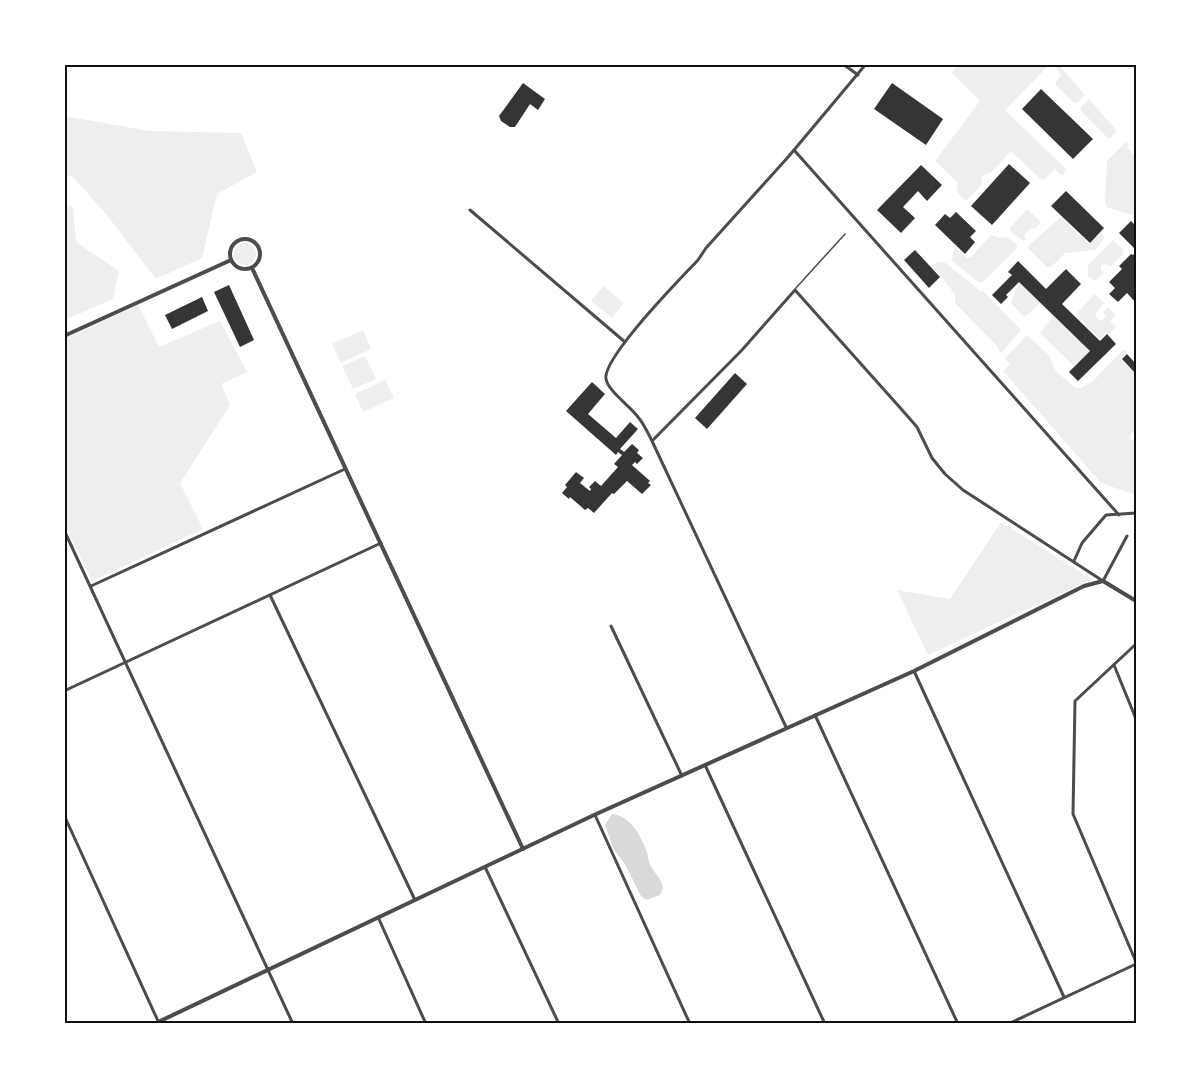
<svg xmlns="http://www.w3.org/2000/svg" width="1201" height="1088" font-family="'Work Sans',sans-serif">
  <rect width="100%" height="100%" fill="#fff"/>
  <!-- green -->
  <g fill="#eee">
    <path d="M958 65H1049L1005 110 1067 170 1062 176 1055 169 1043 181 1011 151 992 172 982 176 981 185 966 201 958 193 957 182 935 161 980 101 952 73Z"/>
    <path d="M1059 65 1085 95 1077 103H1074L1056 85 1055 83 1061 75 1056 67Z"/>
    <path d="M1089 99 1117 131 1109 139 1081 111V107Z"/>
    <path d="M65 116 149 131 241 133 257 172 217 194 202 258 156 279 106 214 72 176 65 175Z"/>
    <path d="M1126 142 1129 145 1127 147 1136 158V216L1109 208 1106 205 1105 202 1107 161Z"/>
    <path d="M65 204 73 208 76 242 119 271 113 299 65 320Z"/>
    <path d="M1027 209 1041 222 1035 229 1031 228 1024 235 1026 239 1023 241 1010 231V228Z"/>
    <path d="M1061 217 1089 244 1101 232 1105 238 1095 250 1065 253 1051 267H1047L1027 247Z"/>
    <path d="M991 235 1000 238 1008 237 1017 245V248L984 281 980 283 952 261 954 246 967 258 971 257Z"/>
    <path d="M1113 240 1122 248 1123 254 1110 267 1107 264 1101 265V271L1104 273 1095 281 1088 276V265Z"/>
    <circle cx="245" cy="254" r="11"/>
    <path d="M937 262 946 263 980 291H983L1021 330 1002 352H1000L997 346 955 303V294L932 266Z"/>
    <path d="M1019 282 1041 303 1024 317 1011 303Z"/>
    <path d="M603 286 624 303 612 318 591 301Z"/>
    <path d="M1095 294 1104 303 1096 313V317L1101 321 1106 316 1103 312 1108 307 1116 315 1110 321 1116 327 1109 334 1106 332 1100 339 1076 314Z"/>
    <path d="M138 305 159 347 220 321 247 372 221 384 230 405 180 483 203 529 92 581 65 526V339Z"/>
    <path d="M1053 316 1090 351 1074 366 1040 333Z"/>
    <path d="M363 330 371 349 341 363 332 344Z"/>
    <path d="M1026 336H1028L1049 355 1055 370 1075 388H1081L1092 382 1124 349 1128 352 1121 359 1136 374V433L1133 431 1129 438 1136 443V495L1101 483 1003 371 1010 364 1005 358Z"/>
    <path d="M365 356 376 379 353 389 342 366Z"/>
    <path d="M385 380 394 398 363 412 355 394Z"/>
    <path d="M1001 522 1092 579 928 655 897 590 950 599Z"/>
  </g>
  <!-- water -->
  <path fill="#d9d9d9" d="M612 814C630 816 640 834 646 850 648 854 648 860 650 864 654 873 661 878 663 888L660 895 646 900 641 896 625 864 614 850 605 825Z"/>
  <!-- building -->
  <g fill="#353535">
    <path d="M523 83 545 99 538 110 530 104 515 127H510L501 121 499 116Z"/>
    <path d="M892 83 943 119 926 145 874 109Z"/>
    <path d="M1041 89 1093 139 1073 159 1022 109Z"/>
    <path d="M1009 164 1030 183 992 225 971 206Z"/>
    <path d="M921 165 942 185 927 201 918 191 903 207 915 218 901 233 877 210Z"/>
    <path d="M1066 191 1104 228 1090 243 1051 206Z"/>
    <path d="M956 212 976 231 970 237 975 242 965 254 935 225 945 214 950 218Z"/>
    <path d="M1131 221 1136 226V250L1119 233Z"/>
    <path d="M915 250 940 277 929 288 904 260Z"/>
    <path d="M1136 252V303L1127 293 1118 302 1109 294 1115 288 1109 282 1122 269 1119 266 1131 254 1133 255Z"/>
    <path d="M1018 261 1046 289 1066 269 1081 284 1062 304 1100 341 1107 334 1116 344 1078 381 1069 372 1090 351 1019 282 1006 295 1008 297 1001 304 992 295 1012 275 1008 272Z"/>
    <path d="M229 285 254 340 240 347 214 292Z"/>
    <path d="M202 297 208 311 172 329 165 315Z"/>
    <path d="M1127 354 1136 364V374L1122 359Z"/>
    <path d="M735 373 747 384 707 429 695 418Z"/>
    <path d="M592 382 605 394 588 414 616 438 630 422 638 429 620 449 624 452 632 444 639 450 637 453 643 458 637 464 635 462 632 465 650 481 648 483 651 485 642 494 627 481 614 494 612 493 594 513 588 508 585 510 570 497 569 499 562 493 567 487 565 485 576 472 584 478 580 483 590 491 591 489 589 487 595 481 601 486 618 467 614 464 622 455 618 452 616 455 566 411Z"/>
  </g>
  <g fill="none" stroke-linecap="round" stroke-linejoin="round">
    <!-- service -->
    <path stroke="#4c4c4c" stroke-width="1.5" d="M795 289 845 234"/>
    <!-- minor -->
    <g stroke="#4c4c4c" stroke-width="3">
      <path d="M843 64 858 75"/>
      <path d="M794 150 1119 515"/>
      <path d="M470 210 625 342"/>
      <path d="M653 440 742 350 795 290 903 411 917 427 932 458 945 474 963 490 1103 581 1127 536"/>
      <path d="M64 530 293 1024"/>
      <path d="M1074 561 1082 543 1106 515 1136 513"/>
      <path d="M91 586 345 469"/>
      <path d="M270 595 415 900"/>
      <path d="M611 626 682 776"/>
      <path d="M1136 644 1075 701 1073 814 1136 962"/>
      <path d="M1114 665 1136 719"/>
      <path d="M914 671 1064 997"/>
      <path d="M64 691 381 543"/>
      <path d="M815 715 958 1024"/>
      <path d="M786 727 652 441C648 433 644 424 638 417 630 406 608 391 606 379 602 358 681 278 698 260L706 248 789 156 866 64"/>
      <path d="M705 765 825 1024"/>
      <path d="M64 815 158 1021"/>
      <path d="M595 815 690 1024"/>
      <path d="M485 867 559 1024"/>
      <path d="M378 917 426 1024"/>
      <path d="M1008 1024 1136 964"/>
    </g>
    <!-- tertiary -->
    <g stroke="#4c4c4c" stroke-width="4">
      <circle cx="245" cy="254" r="15"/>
      <path d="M252 268 523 849"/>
      <path d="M64 336 231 260"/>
      <path d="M154 1024 594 815 914 671 1084 586 1103 581 1136 601"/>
    </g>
  </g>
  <!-- border -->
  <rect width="1201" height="1088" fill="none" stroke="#ffffff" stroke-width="132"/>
  <rect x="66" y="66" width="1069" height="956" fill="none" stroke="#111" stroke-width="2"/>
</svg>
